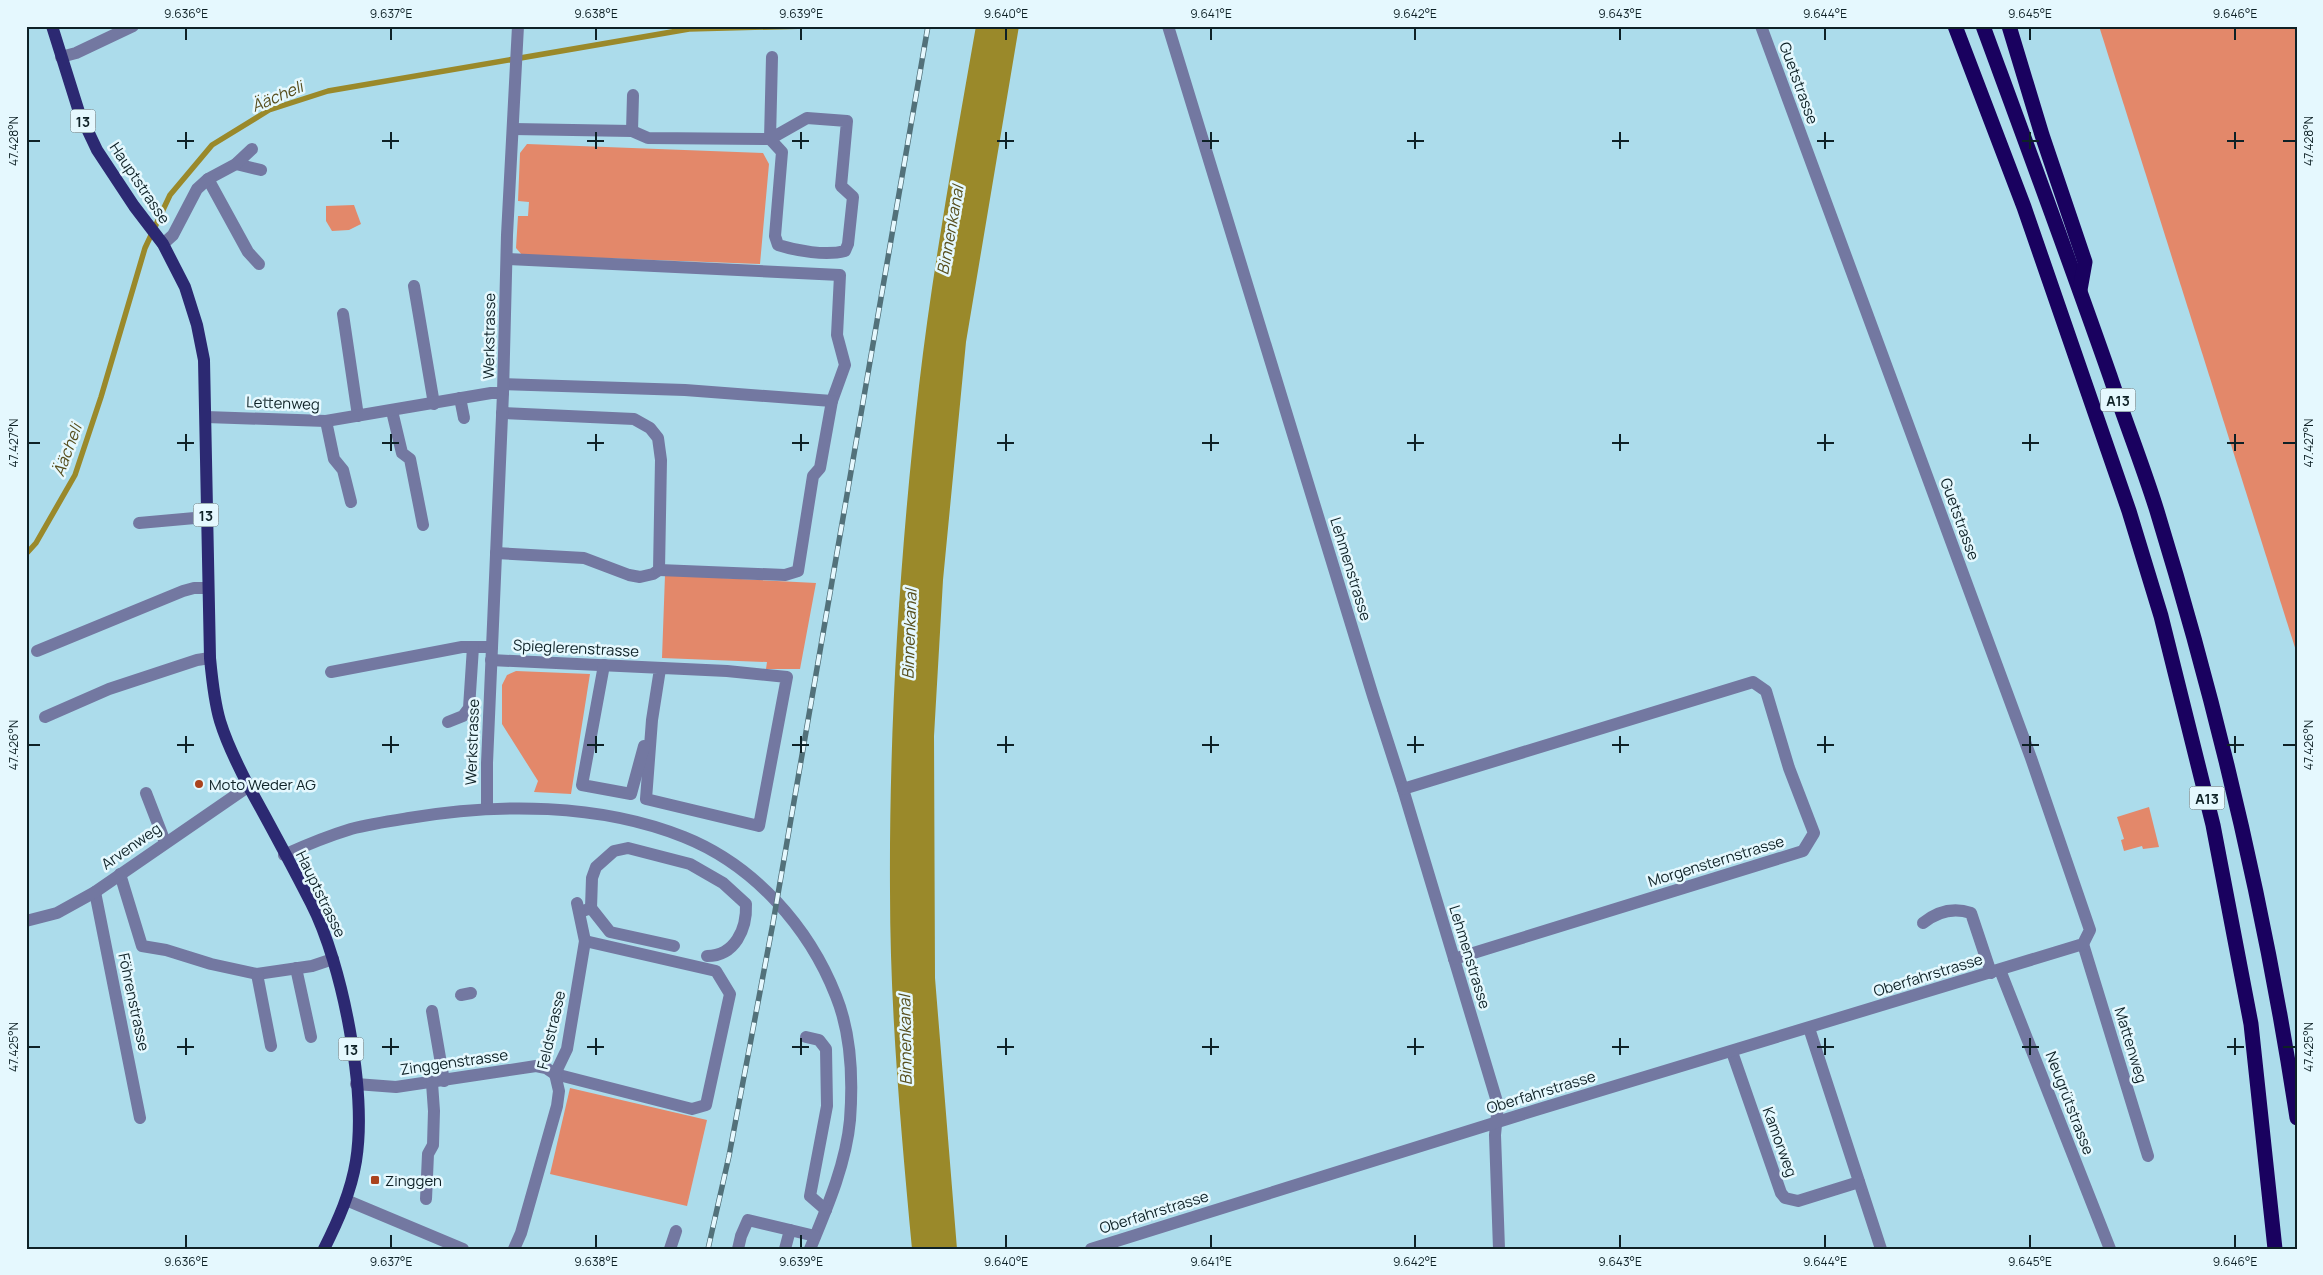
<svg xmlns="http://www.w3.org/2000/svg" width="2323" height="1275" font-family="Manrope,sans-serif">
  <rect width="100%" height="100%" fill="#acdceb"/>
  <!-- green -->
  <g fill="#e3886a">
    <path d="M2099 26H2297V654Z"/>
    <path d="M527 144 763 153 769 164 760 264 522 255 516 248 518 216H528L529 202 518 201 520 153Z"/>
    <path d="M354 205 361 224 349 230 332 231 326 221V206Z"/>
    <path d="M665 575 816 583 800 669H766L767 662 662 658Z"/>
    <path d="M516 671 590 674 571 794 534 792 538 781 502 724V685L507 675Z"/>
    <path d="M2149 807 2159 847 2143 849 2142 846 2124 851 2121 840 2124 839 2117 817Z"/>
    <path d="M570 1088 707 1120 687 1206 550 1174Z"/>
  </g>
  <!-- water -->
  <path fill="#9a892a" d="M976 26H1019L966 342 943 580 934 736 935 978 957 1249H912C901 1130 890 1011 890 891 889 723 900 553 919 386 933 266 955 146 976 26Z"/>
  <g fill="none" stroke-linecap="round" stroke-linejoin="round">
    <!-- stream -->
    <path stroke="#9a892a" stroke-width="5.5" d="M26 554 36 543 75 475 101 397 145 248 170 195 212 145 269 110 328 91 689 29 807 26"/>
    <!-- minor -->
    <g stroke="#7378a1" stroke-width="12">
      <path d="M1168 26 1373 696 1403 789 1498 1105 1495 1135 1499 1249"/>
      <path d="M61 57 76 53 133 26"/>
      <path d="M513 129 632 131 648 138 770 139 807 118 847 121 841 186 853 197 848 244 845 251C826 256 797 251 778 245L775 236 782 152 770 139 772 57"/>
      <path d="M632 131 633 95"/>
      <path d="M236 164 261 170"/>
      <path d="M208 179 248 252 259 264"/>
      <path d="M163 244 173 235 197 189 208 179 236 164 252 149"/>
      <path d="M414 286 434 404"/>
      <path d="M343 314 358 416"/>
      <path d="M504 384 685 390 832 401 845 365 837 335 840 275 507 259"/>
      <path d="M460 398 464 418"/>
      <path d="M392 411 402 453 410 459 423 525"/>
      <path d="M206 417 326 421 491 393H503"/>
      <path d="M326 421 334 459 343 470 351 502"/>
      <path d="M139 523 206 517"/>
      <path d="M496 553 584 558 629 575 640 577 653 574 659 570 661 460 658 438 650 428 634 419 502 413"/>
      <path d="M659 570 785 575 798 571 813 476 820 468 832 401"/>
      <path d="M37 651 183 591 194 588H208"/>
      <path d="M491 660 727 671 787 677 759 826 646 799 652 720 660 669"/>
      <path d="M604 665 582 785 631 794 644 746"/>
      <path d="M331 672 462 647H492"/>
      <path d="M45 717 109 689 197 660 210 658"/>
      <path d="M448 722 463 716 469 708 473 647"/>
      <path d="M1403 789 1753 682 1766 691 1789 768 1814 833 1803 851 1454 959"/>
      <path d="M146 793 165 842"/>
      <path d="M487 809V763L503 393 507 235 518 26"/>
      <path d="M284 855C306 845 328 836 351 829 370 824 390 821 409 818 498 803 599 803 684 837 754 865 809 927 836 996 851 1033 853 1080 850 1120 846 1164 827 1208 810 1249"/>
      <path d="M120 874 142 946 166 950 211 964 257 974 312 966 333 959"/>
      <path d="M95 892 140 1118"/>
      <path d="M591 908 592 878 596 867 614 851 628 848 690 864 723 883 746 904C747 929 735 956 707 956"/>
      <path d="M583 911 591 908 610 932 674 946"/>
      <path d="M26 921 57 913 95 892 249 786"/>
      <path d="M1923 923C1938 911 1953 907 1971 913L1991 973"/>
      <path d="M2083 944 2148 1156"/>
      <path d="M296 968 311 1037"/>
      <path d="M2000 970 2110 1249"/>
      <path d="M257 974 271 1046"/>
      <path d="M461 995 471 993"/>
      <path d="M432 1011 444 1081"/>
      <path d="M1809 1028 1881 1249"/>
      <path d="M806 1037 819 1040 826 1049 827 1106 810 1196 826 1210"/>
      <path d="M1732 1052 1781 1193 1785 1198 1798 1201 1859 1182"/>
      <path d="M356 1084 396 1087 536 1066 546 1068 555 1074 692 1109 706 1105 730 994 716 971 585 941"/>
      <path d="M426 1199 428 1154 433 1145 434 1111 432 1083"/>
      <path d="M346 1200 463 1249"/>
      <path d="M514 1249 521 1233 557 1106 559 1091 555 1074 567 1049 585 941 577 903"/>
      <path d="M670 1249 676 1231"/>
      <path d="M738 1249 741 1236 748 1220 790 1230"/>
      <path d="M785 1249 790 1230 815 1236"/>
      <path d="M1091 1249 1536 1110 2083 944 2090 930 2031 758 1761 26"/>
    </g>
    <!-- major -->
    <path stroke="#2c2972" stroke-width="12" d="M52 26 79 112 97 150 134 206 163 244 185 287 197 325 204 360 210 658C212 679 214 701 220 721 227 744 238 766 249 787 270 825 291 864 311 903 343 965 367 1092 356 1161 351 1192 338 1221 324 1249"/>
    <!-- highway -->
    <g stroke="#19015f" stroke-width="15">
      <path d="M1955 26 2024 207 2129 511 2161 616 2213 825 2251 1024 2275 1249"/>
      <path d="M1983 26C2026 143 2069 259 2110 376 2125 421 2143 466 2157 511 2218 710 2266 913 2297 1118"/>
      <path d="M2009 26 2042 135 2085 262 2080 290"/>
    </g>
    <!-- rail casing -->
    <g stroke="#52717a" stroke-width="5.5">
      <path id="rail" d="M708 1249 729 1156 773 923 928 26"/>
    </g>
    <!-- rail -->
    <use href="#rail" stroke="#e5f8fe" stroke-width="4" stroke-dasharray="11" stroke-linecap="butt"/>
  </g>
  <!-- ticks -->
  <path fill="none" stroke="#0e2126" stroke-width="2" d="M186 28V40M391 28V40M596 28V40M801 28V40M1006 28V40M1211 28V40M1415 28V40M1620 28V40M1825 28V40M2030 28V40M2235 28V40M186 132V149M391 132V149M596 132V149M801 132V149M1006 132V149M1211 132V149M1415 132V149M1620 132V149M1825 132V149M2030 132V149M2235 132V149M28 141H40M177 141H194M382 141H399M587 141H604M792 141H809M997 141H1014M1202 141H1219M1407 141H1424M1612 141H1629M1817 141H1834M2022 141H2039M2227 141H2244M2283 141H2296M186 434V451M391 434V451M596 434V451M801 434V451M1006 434V451M1211 434V451M1415 434V451M1620 434V451M1825 434V451M2030 434V451M2235 434V451M28 443H40M177 443H194M382 443H399M587 443H604M792 443H809M997 443H1014M1202 443H1219M1407 443H1424M1612 443H1629M1817 443H1834M2022 443H2039M2227 443H2244M2283 443H2296M186 736V753M391 736V753M596 736V753M801 736V753M1006 736V753M1211 736V753M1415 736V753M1620 736V753M1825 736V753M2030 736V753M2235 736V753M28 745H40M177 745H194M382 745H399M587 745H604M792 745H809M997 745H1014M1202 745H1219M1407 745H1424M1612 745H1629M1817 745H1834M2022 745H2039M2227 745H2244M2283 745H2296M186 1038V1055M391 1038V1055M596 1038V1055M801 1038V1055M1006 1038V1055M1211 1038V1055M1415 1038V1055M1620 1038V1055M1825 1038V1055M2030 1038V1055M2235 1038V1055M28 1047H40M177 1047H194M382 1047H399M587 1047H604M792 1047H809M997 1047H1014M1202 1047H1219M1407 1047H1424M1612 1047H1629M1817 1047H1834M2022 1047H2039M2227 1047H2244M2283 1047H2296M186 1235V1248M391 1235V1248M596 1235V1248M801 1235V1248M1006 1235V1248M1211 1235V1248M1415 1235V1248M1620 1235V1248M1825 1235V1248M2030 1235V1248M2235 1235V1248"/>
  <!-- markers -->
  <g fill="#aa431d" stroke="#e5f8fe" stroke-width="2">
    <circle cx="199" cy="784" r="5"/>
    <rect x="370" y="1175" width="10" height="10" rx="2.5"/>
  </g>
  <g text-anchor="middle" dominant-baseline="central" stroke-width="5" stroke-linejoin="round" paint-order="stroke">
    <!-- shield labels -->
    <g fill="#e5f8fe" stroke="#4e6267" stroke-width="1">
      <rect x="70.5" y="109.5" width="25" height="23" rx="4"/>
      <rect x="2100.5" y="388.5" width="35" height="23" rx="4"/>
      <rect x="193.5" y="503.5" width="25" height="23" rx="4"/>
      <rect x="2189.5" y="786.5" width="35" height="23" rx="4"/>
      <rect x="338.5" y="1037.5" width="25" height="23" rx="4"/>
    </g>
    <g font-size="14" font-weight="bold" fill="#0e2126">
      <text x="83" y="121">13</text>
      <text x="2118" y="400">A13</text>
      <text x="206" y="515">13</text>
      <text x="2207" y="798">A13</text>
      <text x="351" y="1049">13</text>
    </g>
    <!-- street labels -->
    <g font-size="15" fill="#0e2126" stroke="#e5f8fe">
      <text transform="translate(1799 83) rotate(70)">Guetstrasse</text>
      <text transform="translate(140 183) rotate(56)">Hauptstrasse</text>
      <text transform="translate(489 336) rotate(-89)">Werkstrasse</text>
      <text transform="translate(283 403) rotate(2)">Lettenweg</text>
      <text transform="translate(1960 519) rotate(70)">Guetstrasse</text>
      <text transform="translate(1351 569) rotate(73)">Lehmenstrasse</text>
      <text transform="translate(576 648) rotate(3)">Spieglerenstrasse</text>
      <text transform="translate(472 742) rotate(-88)">Werkstrasse</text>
      <text transform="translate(131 846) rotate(-35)">Arvenweg</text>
      <text transform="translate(1716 861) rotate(-17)">Morgensternstrasse</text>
      <text transform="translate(321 894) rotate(64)">Hauptstrasse</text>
      <text transform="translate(1470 957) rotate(73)">Lehmenstrasse</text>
      <text transform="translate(1928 975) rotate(-17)">Oberfahrstrasse</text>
      <text transform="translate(134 1002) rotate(78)">Föhrenstrasse</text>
      <text transform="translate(551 1030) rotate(-77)">Feldstrasse</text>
      <text transform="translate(2131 1045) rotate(73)">Mattenweg</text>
      <text transform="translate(454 1062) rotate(-8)">Zinggenstrasse</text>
      <text transform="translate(1541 1092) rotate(-17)">Oberfahrstrasse</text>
      <text transform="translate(2070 1103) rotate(69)">Neugrütstrasse</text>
      <text transform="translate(1780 1142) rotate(70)">Kamorweg</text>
      <text transform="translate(1154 1212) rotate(-17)">Oberfahrstrasse</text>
    </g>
    <!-- poi labels -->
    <g font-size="15" fill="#0e2126" stroke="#e5f8fe" text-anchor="start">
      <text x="209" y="784">Moto Weder AG</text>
      <text x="385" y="1180">Zinggen</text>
    </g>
    <!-- water labels -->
    <g font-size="16" font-style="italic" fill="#574e1d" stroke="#e5f8fe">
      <text transform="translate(277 96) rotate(-23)">Äächeli</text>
      <text transform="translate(950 230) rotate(-80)">Binnenkanal</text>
      <text transform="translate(67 450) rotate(-70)">Äächeli</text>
      <text transform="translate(909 634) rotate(-88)">Binnenkanal</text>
      <text transform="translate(905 1040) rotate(-91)">Binnenkanal</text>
    </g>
  </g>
  <!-- border -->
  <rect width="2323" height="1275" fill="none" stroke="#e5f8fe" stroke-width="55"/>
  <rect x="28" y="28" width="2268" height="1220" fill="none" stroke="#0e2126" stroke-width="2"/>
  <g font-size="12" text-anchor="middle" fill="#0e2126">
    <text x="186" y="18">9.636°E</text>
    <text x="391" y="18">9.637°E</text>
    <text x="596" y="18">9.638°E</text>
    <text x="801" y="18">9.639°E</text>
    <text x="1006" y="18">9.640°E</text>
    <text x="1211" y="18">9.641°E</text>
    <text x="1415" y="18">9.642°E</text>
    <text x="1620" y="18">9.643°E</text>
    <text x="1825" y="18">9.644°E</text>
    <text x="2030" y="18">9.645°E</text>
    <text x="2235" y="18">9.646°E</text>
    <text transform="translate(14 141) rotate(-90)" y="4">47.428°N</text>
    <text transform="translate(2309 141) rotate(-90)" y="4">47.428°N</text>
    <text transform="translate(14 443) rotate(-90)" y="4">47.427°N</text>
    <text transform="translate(2309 443) rotate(-90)" y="4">47.427°N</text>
    <text transform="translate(14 745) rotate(-90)" y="4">47.426°N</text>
    <text transform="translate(2309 745) rotate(-90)" y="4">47.426°N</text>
    <text transform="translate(14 1047) rotate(-90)" y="4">47.425°N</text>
    <text transform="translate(2309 1047) rotate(-90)" y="4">47.425°N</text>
    <text x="186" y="1266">9.636°E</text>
    <text x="391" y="1266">9.637°E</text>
    <text x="596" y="1266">9.638°E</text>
    <text x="801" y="1266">9.639°E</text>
    <text x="1006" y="1266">9.640°E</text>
    <text x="1211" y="1266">9.641°E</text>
    <text x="1415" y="1266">9.642°E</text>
    <text x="1620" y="1266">9.643°E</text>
    <text x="1825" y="1266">9.644°E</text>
    <text x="2030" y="1266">9.645°E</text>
    <text x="2235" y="1266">9.646°E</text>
  </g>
</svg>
